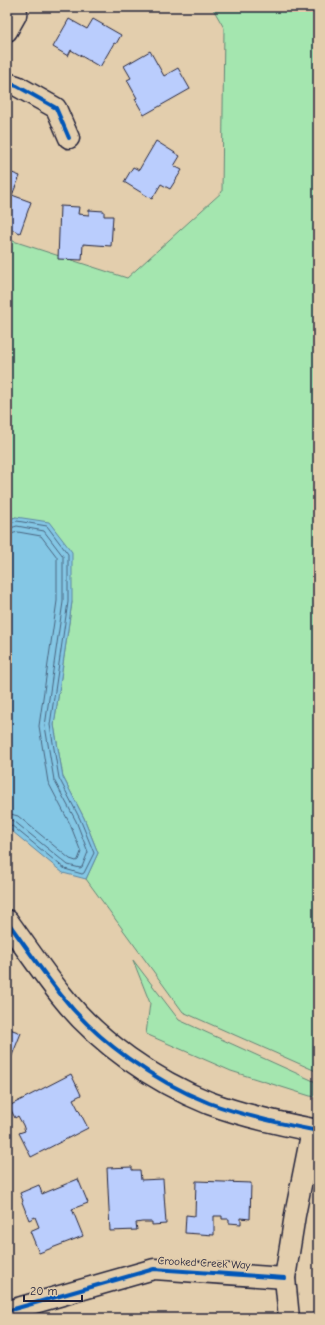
<svg xmlns="http://www.w3.org/2000/svg" width="325" height="1325" font-family="'Comic Neue',sans-serif">
  <rect width="100%" height="100%" fill="#e3cead"/>
  <filter id="ink" filterUnits="userSpaceOnUse"><feTurbulence type="fractalNoise" baseFrequency=".025" numOctaves="2"/><feDisplacementMap in="SourceGraphic" scale="8" xChannelSelector="R" yChannelSelector="G"/><feConvolveMatrix kernelMatrix="1 2 1 2 8 2 1 2 1" color-interpolation-filters="sRGB"/></filter>
  <g filter="url(#ink)">
    <!-- green -->
    <g fill="#a4e6af" stroke="#638475">
      <path d="M212 7H318V1072L183 1012 86 879 98 853 84 818 63 777 54 725 72 602 16 517 7 520V239L127 278 222 192 224 28Z"/>
      <path d="M133 960 179 1020 318 1083V1097L310 1096 231 1071 146 1034 150 1003Z"/>
    </g>
    <!-- water -->
    <path fill="#84c7e5" stroke="#5d85a1" d="M16 517 49 522 72 552V602L54 725 63 777 84 818 98 853 86 879 63 873 7 827V520Z"/>
    <g fill="none" stroke-linecap="round" stroke-linejoin="round">
      <!-- shore -->
      <g stroke="#49647f" stroke-width="1">
        <path d="M7 524 17 521 47 526 68 554V602L50 725 59 778 80 819 94 853 84 873 82 874 65 869 11 825 7 824"/>
        <path d="M7 529 17 526 44 531 63 556V602L45 726 54 780 76 821 88 852 82 867 80 868 68 865 14 821 7 819"/>
        <path d="M7 535 18 532 41 536 57 557V601L39 726 48 782 70 824 81 852 78 860 76 861 70 859 18 816 7 813"/>
      </g>
    </g>
    <!-- building -->
    <g fill="#bacdfd" stroke="#22223b">
      <path d="M69 19 87 29 93 19 121 35 116 44 114 43 100 67 71 50 68 56 53 47Z"/>
      <path d="M150 51 164 76 178 68 190 89 144 115 135 99 137 98 127 80 131 78 124 66Z"/>
      <path d="M156 141 180 156 174 166 182 170 170 189 161 184 152 199 124 182 133 167 139 170Z"/>
      <path d="M7 171 20 176 12 195 31 202 20 233 11 229 9 234 7 233Z"/>
      <path d="M60 206 79 207 78 214 89 215V210L104 211V216H113L111 246 83 244 82 260 58 259Z"/>
      <path d="M7 1028 21 1033 7 1068Z"/>
      <path d="M71 1074 81 1095 73 1099 88 1128 31 1157 19 1133 25 1131 23 1125 18 1116 15 1118 9 1106Z"/>
      <path d="M132 1167V1170H140L141 1180 163 1179 166 1224 152 1225V1222H142L136 1223 137 1230 110 1231 107 1168Z"/>
      <path d="M78 1179 88 1203 72 1209 83 1236 39 1253 30 1231 39 1227 35 1217 29 1220 22 1202 23 1201 20 1193 39 1185 42 1194Z"/>
      <path d="M196 1181 251 1183 250 1219 241 1218V1224L229 1223V1219H222V1216H214V1235L185 1233 186 1215 195 1216Z"/>
      <path d="M216 1315V1317L219 1316 220 1318H206Z"/>
    </g>
    <g fill="none" stroke-linecap="round" stroke-linejoin="round">
      <!-- street casing -->
      <g stroke="#22223b" stroke-width="23">
        <g id="street">
          <path d="M7 31 16 15 17 7"/>
          <path d="M7 83 17 86 56 108 69 138"/>
          <path d="M7 1311 154 1269 285 1278"/>
          <path d="M289 1318 285 1278 295 1215 312 1130"/>
        </g>
      </g>
      <!-- secondary casing -->
      <g stroke="#22223b" stroke-width="25">
        <path id="secondary" d="M7 921C25 946 42 971 61 995 98 1042 154 1081 209 1103 244 1116 281 1124 318 1131"/>
      </g>
      <!-- street -->
      <use href="#street" stroke="#e3cead" stroke-width="20"/>
      <!-- secondary -->
      <use href="#secondary" stroke="#e3cead" stroke-width="22"/>
      <!-- cycleway casing -->
      <g stroke="#e3cead" stroke-width="6">
        <g id="cycleway">
          <path d="M7 83 17 86 56 108 69 138"/>
          <path d="M7 921C25 946 42 971 61 995 98 1042 154 1081 209 1103 244 1116 281 1124 318 1131"/>
          <path d="M7 1311 154 1269 285 1278"/>
        </g>
      </g>
      <!-- cycleway -->
      <use href="#cycleway" stroke="#0057b8" stroke-width="4"/>
    </g>
  </g>
  <g text-anchor="middle" dominant-baseline="central" stroke-width="3" stroke-linejoin="round" paint-order="stroke">
    <!-- street labels -->
    <g font-size="11" fill="#22223b" stroke="#e3cead">
      <text transform="translate(204 1263) rotate(3)">Crooked Creek Way</text>
    </g>
  </g>
  <!-- margin -->
  <rect width="325" height="1325" fill="none" stroke="#e3cead" stroke-width="24"/>
  <rect x="12" y="12" width="301" height="1301" fill="none" stroke="#22223b" stroke-width="1.5" filter="url(#ink)"/>
  <!-- scale -->
  <path d="M24 1295v6h58v-6" fill="none" stroke="#22223b" stroke-width="2"/>
  <text x="30" y="1295" font-size="12" fill="#22223b" stroke="#e3cead" stroke-width="3" paint-order="stroke">20 m</text>
</svg>
